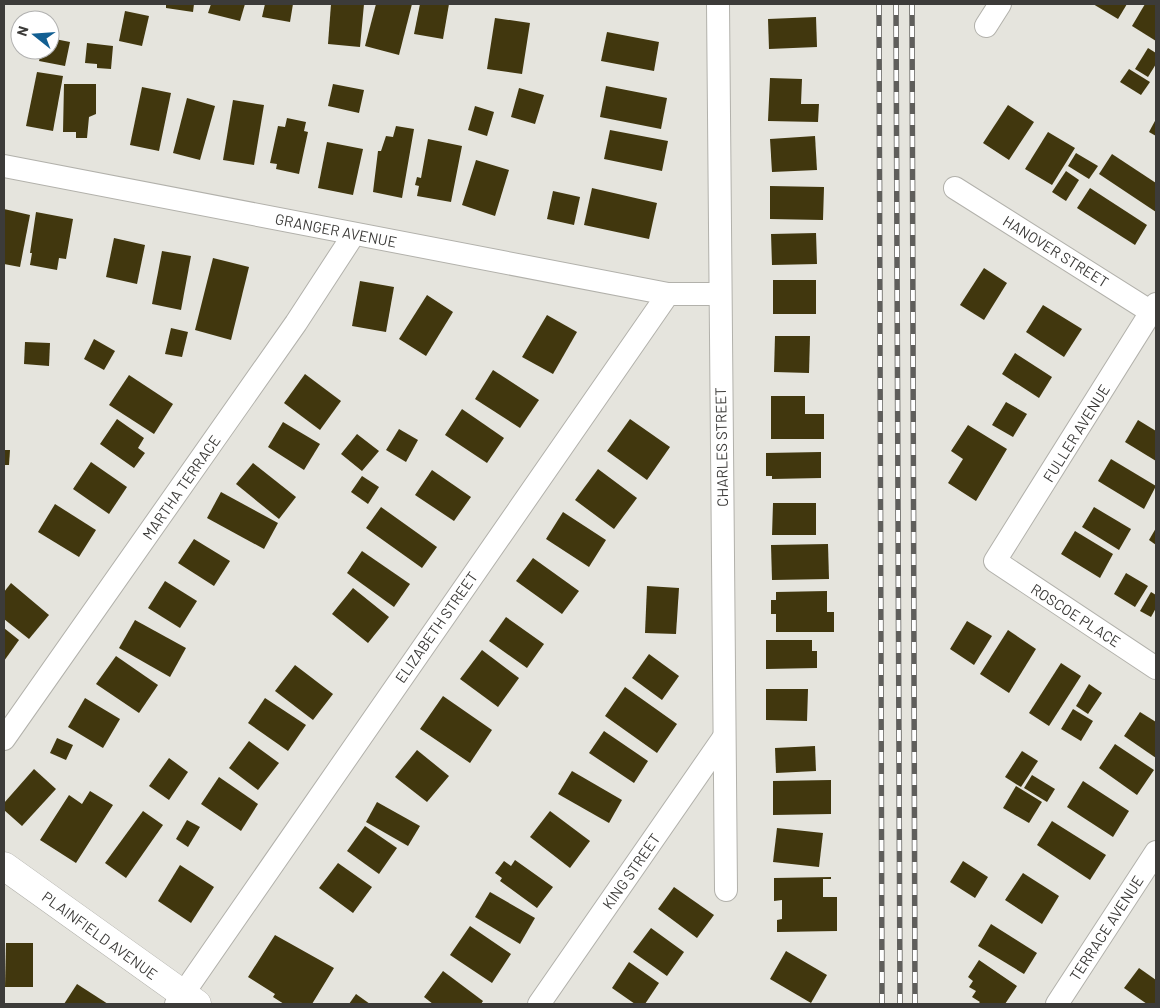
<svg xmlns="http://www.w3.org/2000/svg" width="1160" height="1008" font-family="Barlow,sans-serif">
  <rect width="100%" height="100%" fill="#e5e4dd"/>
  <!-- building -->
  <g fill="#41370e">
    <path d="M166 4H194L193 12 166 8Z"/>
    <path d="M211 4H245L240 21 208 13Z"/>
    <path d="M265 4H293L290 22 262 17Z"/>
    <path d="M331 4H364L360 47 328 44Z"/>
    <path d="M376 4H412L399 55 365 46Z"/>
    <path d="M420 4H449L443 39 414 34Z"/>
    <path d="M1093 4H1127L1118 19Z"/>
    <path d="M1145 4H1156V41L1132 26Z"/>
    <path d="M125 11 149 16 142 46 119 41Z"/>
    <path d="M816 17 817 47 769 49 768 19Z"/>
    <path d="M495 18 530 23 522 74 487 69Z"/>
    <path d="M607 32 659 42 654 71 601 61Z"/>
    <path d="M50 38 70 42 65 66 39 61 42 50H50Z"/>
    <path d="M87 43 113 46 111 69 97 68V64L85 63Z"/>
    <path d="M1148 48 1156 53V64L1148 77 1135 69Z"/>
    <path d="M1129 69 1150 82 1141 95 1120 82Z"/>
    <path d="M37 72 63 76 53 131 26 126Z"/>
    <path d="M770 78 802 79 801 104H819L818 122 768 121Z"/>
    <path d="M64 84H96V114L89 117 87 138H76V132H63Z"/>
    <path d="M333 84 364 90 359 113 328 106Z"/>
    <path d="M606 86 667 98 661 129 600 117Z"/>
    <path d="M142 87 171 93 159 151 130 145Z"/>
    <path d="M519 88 544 95 535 124 511 117Z"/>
    <path d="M187 98 215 106 200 160 173 153Z"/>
    <path d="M233 100 264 105 254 165 223 160Z"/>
    <path d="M1008 105 1034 122 1009 160 983 143Z"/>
    <path d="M475 106 494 112 487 136 468 130Z"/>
    <path d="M287 118 306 122 304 131 308 132 299 174 276 169 277 164 270 163 278 126 285 127Z"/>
    <path d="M1156 119V136L1149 132Z"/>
    <path d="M396 126 414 129 402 198 373 192 378 151H381L386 136 393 137Z"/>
    <path d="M610 130 668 141 662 171 604 159Z"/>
    <path d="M1048 132 1075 148 1052 185 1025 169Z"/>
    <path d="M815 136 817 170 772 172 770 139Z"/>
    <path d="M428 139 462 146 451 202 417 196 419 186 415 185 417 177 421 178Z"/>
    <path d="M327 142 363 149 353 195 318 188Z"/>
    <path d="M1076 153 1098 166 1089 179 1068 166Z"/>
    <path d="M1112 154 1156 183V212L1099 174Z"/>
    <path d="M476 160 509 170 495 216 462 205Z"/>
    <path d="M1066 171 1079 180 1066 201 1052 192Z"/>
    <path d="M770 186 824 187 823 220 770 219Z"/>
    <path d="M592 188 657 203 649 239 584 225Z"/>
    <path d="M1090 188 1147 225 1135 245 1077 208Z"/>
    <path d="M553 191 580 197 574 225 547 219Z"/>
    <path d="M4 209 30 215 20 267 4 264Z"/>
    <path d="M36 212 73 219 66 259 59 258 57 270 30 265 32 253H30Z"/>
    <path d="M816 233 817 264 772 265 771 234Z"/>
    <path d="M114 238 145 245 137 284 106 277Z"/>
    <path d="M162 251 191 256 181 310 152 304Z"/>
    <path d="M213 258 249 267 231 340 195 330Z"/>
    <path d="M984 268 1007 283 984 320 960 305Z"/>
    <rect x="773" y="280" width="43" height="34"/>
    <path d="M360 281 394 287 386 332 352 326Z"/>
    <path d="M427 295 453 312 426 356 399 339Z"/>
    <path d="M1043 305 1082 329 1064 357 1026 332Z"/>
    <path d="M547 315 577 332 553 374 522 357Z"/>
    <path d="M171 328 188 332 182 357 165 354Z"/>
    <path d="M775 336H810L809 373 774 372Z"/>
    <path d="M94 339 115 351 104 370 84 359Z"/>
    <path d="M25 342 50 343 49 366 24 364Z"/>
    <path d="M1015 353 1052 377 1039 398 1002 374Z"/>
    <path d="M493 370 539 400 520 428 475 399Z"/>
    <path d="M305 374 341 401 320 430 284 403Z"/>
    <path d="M129 375 173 404 154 434 109 405Z"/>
    <path d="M771 396H805V414H824V439H771Z"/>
    <path d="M1006 402 1027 414 1013 437 992 425Z"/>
    <path d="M462 409 504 438 487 463 445 435Z"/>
    <path d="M117 419 144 438 138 448 145 453 134 468 100 444Z"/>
    <path d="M630 419 670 447 647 480 607 451Z"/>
    <path d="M1138 420 1156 431V461L1125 442Z"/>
    <path d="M283 422 320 444 304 470 268 447Z"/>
    <path d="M968 425 1007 449 976 501 948 483 963 459 951 451Z"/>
    <path d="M399 429 418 440 406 462 386 450Z"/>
    <path d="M357 434 379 451 362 471 341 454Z"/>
    <path d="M4 450H10L9 465H4Z"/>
    <path d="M821 452V478L772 479V476H766V453Z"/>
    <path d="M1111 459 1156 486 1144 509 1098 481Z"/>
    <path d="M91 462 127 487 109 514 73 489Z"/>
    <path d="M253 463 296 497 279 519 236 484Z"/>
    <path d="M598 469 637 498 614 529 575 500Z"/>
    <path d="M432 470 471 497 454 521 415 495Z"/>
    <path d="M362 476 379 487 368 504 351 492Z"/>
    <path d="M221 492 278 523 264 549 207 518Z"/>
    <path d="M773 503H816V535H772Z"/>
    <path d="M55 504 96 530 79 557 38 532Z"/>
    <path d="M381 507 437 547 422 568 366 528Z"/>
    <path d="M1094 507 1131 529 1119 550 1082 527Z"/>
    <path d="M563 512 606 540 589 567 546 539Z"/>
    <path d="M1156 528V545L1149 540Z"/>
    <path d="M1075 531 1113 554 1100 578 1061 554Z"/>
    <path d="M194 539 230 561 214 586 178 563Z"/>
    <path d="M828 544 829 579 772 580 771 545Z"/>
    <path d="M362 551 410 584 394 607 347 573Z"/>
    <path d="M533 558 579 591 562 614 516 581Z"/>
    <path d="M1126 573 1148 586 1135 607 1114 594Z"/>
    <path d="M165 581 197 601 180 628 148 608Z"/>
    <path d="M11 583 49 615 29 639 4 619V592Z"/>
    <path d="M647 586 679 588 676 634 645 633Z"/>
    <path d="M353 588 389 617 368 643 332 614Z"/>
    <path d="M827 591V612H834V632H776V614H771V600H776V592Z"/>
    <path d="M1151 592 1156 595V608L1151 617 1140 611Z"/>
    <path d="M506 617 544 644 527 668 489 641Z"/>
    <path d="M135 620 186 648 170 677 119 648Z"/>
    <path d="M967 621 992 636 974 665 950 649Z"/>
    <path d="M4 628 19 640 4 661Z"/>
    <path d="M1008 630 1036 649 1009 693 980 674Z"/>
    <path d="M766 640H812V651H817V668L766 669Z"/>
    <path d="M482 650 519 678 498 707 460 679Z"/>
    <path d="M649 654 679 676 662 700 632 678Z"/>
    <path d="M116 656 158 685 139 713 96 684Z"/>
    <path d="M1061 663 1081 676 1049 726 1029 713Z"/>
    <path d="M295 665 333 694 313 720 275 691Z"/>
    <path d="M1089 684 1102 693 1088 714 1076 706Z"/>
    <path d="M625 687 677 724 657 753 605 716Z"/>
    <path d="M766 689H808L807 721 766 720Z"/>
    <path d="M443 696 492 730 470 763 420 729Z"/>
    <path d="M85 698 120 719 103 748 68 727Z"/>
    <path d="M265 698 306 725 288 751 248 723Z"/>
    <path d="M1073 709 1093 721 1081 741 1061 729Z"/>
    <path d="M1140 712 1156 722V758L1124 736Z"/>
    <path d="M604 731 648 761 634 783 589 753Z"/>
    <path d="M57 738 73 745 66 760 50 753Z"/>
    <path d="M249 741 279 763 258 790 229 768Z"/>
    <path d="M1115 744 1154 770 1137 795 1099 768Z"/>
    <path d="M815 746 816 771 776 773 775 748Z"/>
    <path d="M417 750 449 776 427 802 395 777Z"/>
    <path d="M1022 751 1038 761 1021 787 1005 777Z"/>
    <path d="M169 758 188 772 169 800 149 786Z"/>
    <path d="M34 769 56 789 22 826 4 810V803Z"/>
    <path d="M572 771 622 800 609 823 558 794Z"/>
    <path d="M1032 775 1055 789 1047 802 1024 788Z"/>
    <path d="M219 777 258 804 241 831 201 804Z"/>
    <path d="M831 780V814L773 815V781Z"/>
    <path d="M1083 781 1129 811 1113 837 1067 807Z"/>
    <path d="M1016 786 1042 802 1029 823 1003 808Z"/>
    <path d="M90 791 113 805 76 863 40 840 69 795 82 804Z"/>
    <path d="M377 802 420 826 408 846 366 822Z"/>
    <path d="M143 811 163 825 126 878 105 863Z"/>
    <path d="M550 811 590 841 570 868 530 837Z"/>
    <path d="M187 820 200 827 188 847 176 839Z"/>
    <path d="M1052 821 1106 855 1090 880 1037 845Z"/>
    <path d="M365 826 397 848 379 874 347 851Z"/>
    <path d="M777 828 823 833 819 867 773 862Z"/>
    <path d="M515 860 553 887 537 908 500 881 502 878 495 873 504 861 511 866Z"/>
    <path d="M963 861 988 877 975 898 950 882Z"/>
    <path d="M338 863 372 887 353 913 319 888Z"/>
    <path d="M180 865 214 887 191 923 158 901Z"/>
    <path d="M1023 873 1059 896 1042 924 1005 900Z"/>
    <path d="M831 877V879H823V897H837V931L777 932V920L782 919V900L774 901V878Z"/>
    <path d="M674 887 714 915 697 938 658 909Z"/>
    <path d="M490 892 535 918 520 944 475 917Z"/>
    <path d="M991 924 1037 953 1024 974 978 946Z"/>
    <path d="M470 926 511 954 492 983 450 955Z"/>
    <path d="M651 928 684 952 667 976 633 952Z"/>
    <path d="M275 935 334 968 312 1004H284L273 997 275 994 248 977Z"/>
    <path d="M6 943H33V987H5Z"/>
    <path d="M786 951 827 975 811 1003 770 979Z"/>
    <path d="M979 960 1017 986 1005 1004H978L980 1002 972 997 976 991 969 987 973 981 968 977Z"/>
    <path d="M629 962 659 983 645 1004H635L612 988Z"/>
    <path d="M1139 968 1156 980V1004H1147L1124 988Z"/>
    <path d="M443 971 483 1001 481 1004H433L424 997Z"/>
    <path d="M77 984 108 1004H64Z"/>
    <path d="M356 994 370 1004H349Z"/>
  </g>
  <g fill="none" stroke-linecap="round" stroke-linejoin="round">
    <!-- street casing -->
    <g stroke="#b2b1ab" stroke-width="24">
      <g id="street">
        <path d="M718 4 726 890"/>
        <path d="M986 26 1000 4"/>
        <path d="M4 166 668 294"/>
        <path d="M955 188 1156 315"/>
        <path d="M1156 304 995 561 1156 668"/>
        <path d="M4 739 296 323 354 234"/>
        <path d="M176 1004 668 294H719"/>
        <path d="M539 1004 724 737"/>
        <path d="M1057 1004 1156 852"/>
      </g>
    </g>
    <!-- secondary casing -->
    <g stroke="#b2b1ab" stroke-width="29">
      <path id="secondary" d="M4 866 197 1004"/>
    </g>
    <!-- street -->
    <use href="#street" stroke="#fff" stroke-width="22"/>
    <!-- secondary -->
    <use href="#secondary" stroke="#fff" stroke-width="28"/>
    <!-- rail casing -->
    <g stroke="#5f5e5b" stroke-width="5.5">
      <g id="rail">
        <path d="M879 4 882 1004"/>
        <path d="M896 4 900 1004"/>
        <path d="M912 4 915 1004"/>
      </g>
    </g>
    <!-- rail -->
    <use href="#rail" stroke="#fff" stroke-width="4" stroke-dasharray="11" stroke-linecap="butt"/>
  </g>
  <g text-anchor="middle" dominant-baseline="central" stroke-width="5" stroke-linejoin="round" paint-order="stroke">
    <!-- street labels -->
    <g font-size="15" fill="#3c3b39" stroke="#fff">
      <text transform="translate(336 230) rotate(11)">GRANGER AVENUE</text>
      <text transform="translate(1056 251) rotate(32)">HANOVER STREET</text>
      <text transform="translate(1076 433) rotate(-58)">FULLER AVENUE</text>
      <text transform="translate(721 447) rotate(-91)">CHARLES STREET</text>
      <text transform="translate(181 487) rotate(-55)">MARTHA TERRACE</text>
      <text transform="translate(1076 615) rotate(33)">ROSCOE PLACE</text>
      <text transform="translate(436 627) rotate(-55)">ELIZABETH STREET</text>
      <text transform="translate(631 871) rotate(-55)">KING STREET</text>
      <text transform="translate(1106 928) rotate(-57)">TERRACE AVENUE</text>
      <text transform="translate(100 935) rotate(36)">PLAINFIELD AVENUE</text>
    </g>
  </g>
  <!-- border -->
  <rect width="1160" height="1008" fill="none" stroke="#3c3b39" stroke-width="10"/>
  <!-- north arrow -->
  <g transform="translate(35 35) rotate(287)"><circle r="24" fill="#ffffff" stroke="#b1b1b0"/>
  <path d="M0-4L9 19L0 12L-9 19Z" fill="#125f92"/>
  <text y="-8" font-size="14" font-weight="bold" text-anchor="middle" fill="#3c3b39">N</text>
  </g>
</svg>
